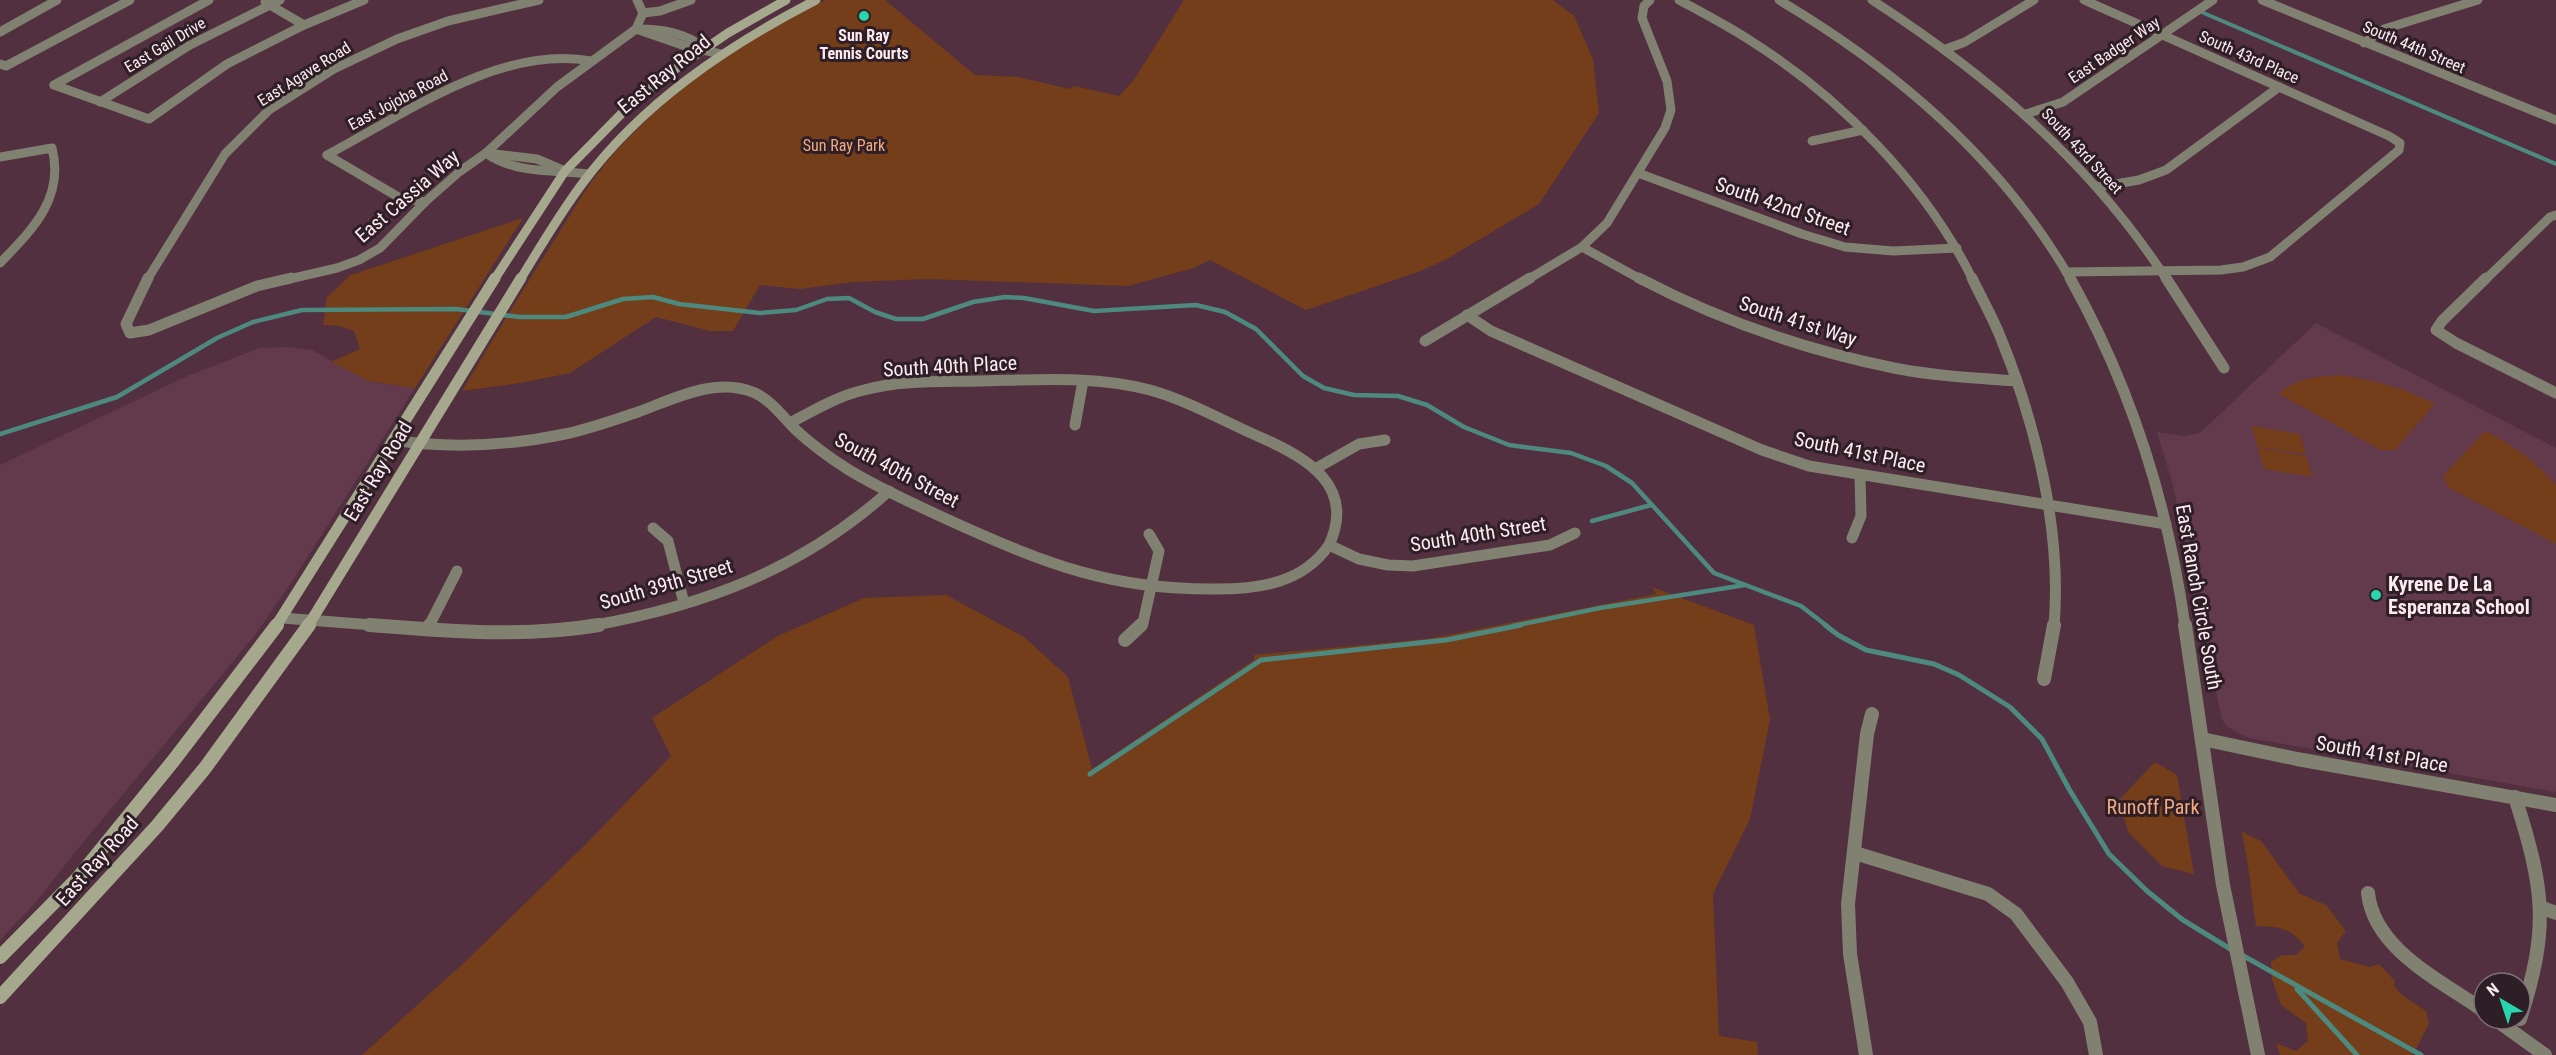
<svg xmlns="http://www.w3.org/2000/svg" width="2556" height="1055" font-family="'Roboto Condensed',sans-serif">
  <rect width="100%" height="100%" fill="#52303f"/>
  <!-- built -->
  <g fill="#623a4c">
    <path d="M2316 323 2556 448V792L2249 738 2229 728 2222 720 2173 485 2157 432 2184 436 2200 433Z"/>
    <path d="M288 347 312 350 369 381 415 388 293 580 255 635 76 851 37 901 0 940V465L185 377 259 348Z"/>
  </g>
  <!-- green -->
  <g fill="#733e19">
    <path d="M826 0H885L975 75 1018 77 1070 89 1074 86 1119 96 1134 80 1184 0H1553L1574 16 1593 59 1599 113 1539 204 1445 260 1418 272 1306 310 1210 260 1194 268 1128 286 929 279 852 282 800 289 760 285 733 331H710L656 317 570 373 520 383 462 391C491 343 520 294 550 247 568 219 584 190 605 164 660 97 747 34 826 0Z"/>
    <path d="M523 218 415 388 369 381 331 362 360 349 354 331 340 326 323 325 327 297 351 275Z"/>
    <path d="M2341 375C2375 380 2404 388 2435 404L2395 450H2381L2279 394C2296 377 2319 377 2341 375Z"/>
    <path d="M2252 426 2300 434 2306 454 2257 447Z"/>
    <path d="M2485 431C2513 445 2535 461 2556 485V544L2448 487 2443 476Z"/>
    <path d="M2258 448 2306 456 2313 477 2264 469Z"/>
    <path d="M1652 587 1754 625 1770 720 1750 819 1713 894 1719 1036 1757 1042 1758 1055H362L467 960 587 843 671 756 652 718 778 636 864 598 946 595 1024 637 1068 677 1092 769 1254 660V655L1427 639 1656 594Z"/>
    <path d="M2155 762 2177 775 2194 874 2162 866 2129 833 2118 801Z"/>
    <path d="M2241 831 2261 841 2300 894 2326 905 2346 931 2337 943 2340 959 2370 967 2379 964 2395 981 2394 986 2402 995 2426 1011 2429 1023 2413 1055H2280L2276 1043 2296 1051 2308 1041 2306 1023 2281 1005 2272 979 2271 962 2282 955H2296L2305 946C2289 927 2280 927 2256 926 2251 894 2249 862 2241 831Z"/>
  </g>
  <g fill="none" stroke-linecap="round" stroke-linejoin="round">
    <!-- stream-far2 -->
    <path stroke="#4d897e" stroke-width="4" d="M2199 11 2556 164"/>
    <!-- stream-far1 -->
    <g stroke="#4d897e" stroke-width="4.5">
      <path d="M0 434 117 397 217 338 253 322 302 310 456 309 519 317H566L623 299 653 297 679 304 760 313 796 310 827 299 849 298 875 312 896 319H923L973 302 1005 297 1024 298 1094 311 1196 305 1225 312 1256 329 1303 376 1324 388 1354 395 1398 396 1427 405 1464 427 1509 445 1571 453 1606 466 1632 483 1714 573 1801 606 1827 626"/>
      <path d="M1592 521 1651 505"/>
      <path d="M1513 626 1600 608 1745 585"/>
    </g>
    <!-- stream -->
    <g stroke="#4d897e" stroke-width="5">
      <path d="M1825 625 1838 635 1866 650 1934 664 1959 675 2010 707 2042 739 2069 789 2109 854 2147 891 2183 920 2232 950"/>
      <path d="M1090 774 1261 660 1446 640 1521 625"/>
      <path d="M2240 954 2421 1055"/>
      <path d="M2297 989 2357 1055"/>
    </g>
    <!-- minor-far2 -->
    <g stroke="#808171" stroke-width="9">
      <path d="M1679 0C1703 13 1728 26 1751 41 1841 98 1925 183 1973 280"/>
      <path d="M1872 0C1988 75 2091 163 2167 280"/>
      <path d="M2262 0 2556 120"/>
      <path d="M265 2 304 25"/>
      <path d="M643 13 660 11 691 0"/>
      <path d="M636 29 685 46 721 54"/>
      <path d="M637 29C661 29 685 32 704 48"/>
      <path d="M0 32 57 0"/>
      <path d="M2364 43 2384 29 2478 0"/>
      <path d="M1946 49 1965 42 2034 0"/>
      <path d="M0 64 6 66 130 0"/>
      <path d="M54 85 149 119 227 64 304 25 364 0"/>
      <path d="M54 85 209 0"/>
      <path d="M100 102 190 45 280 0"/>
      <path d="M2026 114 2063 102 2213 0"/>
      <path d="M1812 141 1863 130"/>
      <path d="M486 153C515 174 555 170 589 174"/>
      <path d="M486 153 537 159 565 171"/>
      <path d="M327 155C403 115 501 44 591 61"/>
      <path d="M327 155 400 198 425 202"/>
      <path d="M0 157 52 148C65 198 32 230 0 263"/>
      <path d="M1638 173 1802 234 1845 247 1893 251 1957 248"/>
      <path d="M2098 187 2139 180 2166 170 2279 87"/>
      <path d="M1582 247 1642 280"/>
      <path d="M2066 272 2221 270 2243 267 2270 257 2399 150 2400 143 2389 136 2084 0"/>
      <path d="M147 280 225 154 269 110 334 69 397 39 448 21 539 0"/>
      <path d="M285 280 337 268 359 260 380 248 425 202 459 172 486 153 557 87 636 29 643 13 637 0"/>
      <path d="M1527 280 1582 247 1607 223 1665 128 1671 110 1667 81 1642 18 1644 6 1650 0"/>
      <path d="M2485 280 2550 217 2556 215"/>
    </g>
    <!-- minor-far1 -->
    <g stroke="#808171" stroke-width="11">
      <path d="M148 278 126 324 130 333 149 330 257 286 291 278"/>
      <path d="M1639 278C1719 320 1805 350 1894 368 1934 376 1976 378 2017 381"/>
      <path d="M1972 278C1981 297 1992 316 2000 336 2036 424 2062 531 2054 626"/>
      <path d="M2166 278 2224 368"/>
      <path d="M2486 278 2442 321 2436 330 2456 343 2556 393"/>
      <path d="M1467 315 1491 331 1762 450 1809 466 2166 524"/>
      <path d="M1425 341 1530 278"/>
      <path d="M790 423C814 410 838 396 864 390 901 380 940 382 978 381 1034 380 1094 375 1150 390 1189 401 1225 422 1262 438 1308 458 1356 487 1329 545"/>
      <path d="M1075 425 1083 381"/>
      <path d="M393 440C451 449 507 446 565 434 589 429 614 420 638 412 674 399 716 376 755 393 772 401 783 417 796 430 812 445 830 458 849 470 882 490 918 506 953 522 1046 564 1112 590 1216 589 1260 589 1303 583 1329 545L1359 559 1388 565 1413 566 1550 545 1575 533"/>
      <path d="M1315 469 1359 444 1385 440"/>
      <path d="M653 528 668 541 684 603"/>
      <path d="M1852 538 1861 516 1860 476"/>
      <path d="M282 618 386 626"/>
      <path d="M429 626 457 571"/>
      <path d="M590 626C704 606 802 569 889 491"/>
      <path d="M1140 626 1143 623 1159 551 1149 534"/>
    </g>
    <!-- minor -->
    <g stroke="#808171" stroke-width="14">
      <path d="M369 625C445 631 522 638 599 625"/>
      <path d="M428 628 430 625"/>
      <path d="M1125 640 1141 625"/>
      <path d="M2044 679 2054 625"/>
      <path d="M2202 739 2297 759 2556 805"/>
      <path d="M2515 797C2544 889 2550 926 2520 1019"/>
      <path d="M1855 853 1988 894 2016 914 2067 982 2090 1022 2096 1055"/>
      <path d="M2368 893C2374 950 2442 981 2484 1011"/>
      <path d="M2540 907 2556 913"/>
      <path d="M2495 1019 2545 1055"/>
      <path d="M1866 1055 1850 954 1848 904 1867 734 1872 714"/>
    </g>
    <!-- tertiary-far2 -->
    <path stroke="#808171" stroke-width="9" d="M1779 0C1897 70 2002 160 2071 280"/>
    <!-- tertiary-far1 -->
    <path stroke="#808171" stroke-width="11" d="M2070 278C2130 385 2168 505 2185 626"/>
    <!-- tertiary -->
    <path stroke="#808171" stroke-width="14" d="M2185 625 2223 885 2258 1055"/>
    <!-- secondary-far2 -->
    <g stroke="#a5a88d" stroke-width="9">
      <path d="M494 280 565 171 631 104 668 74 728 33 786 0"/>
      <path d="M520 280C540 247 559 215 582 184 642 103 727 46 816 0"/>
    </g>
    <!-- secondary-far1 -->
    <g stroke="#a5a88d" stroke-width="11">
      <path d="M276 626 495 278"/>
      <path d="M308 626 521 278"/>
    </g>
    <!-- secondary -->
    <g stroke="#a5a88d" stroke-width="14">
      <path d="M0 957 78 878 174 760 277 625"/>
      <path d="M0 997 157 826 205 768 309 625"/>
    </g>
  </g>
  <!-- markers -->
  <g fill="#28d5ad" stroke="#2e1e25" stroke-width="2">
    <circle cx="864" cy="16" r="6"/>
    <circle cx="2376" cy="595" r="6"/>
  </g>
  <g text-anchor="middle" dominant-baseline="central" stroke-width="6" stroke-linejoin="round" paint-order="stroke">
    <!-- far-poi labels -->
    <g font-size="16" font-weight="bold" fill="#fceaf1" stroke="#2e1e25">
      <text x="864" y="35">Sun Ray<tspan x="864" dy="18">Tennis Courts</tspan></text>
    </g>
    <!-- far-street labels -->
    <g font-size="16" fill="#fceaf1" stroke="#2e1e25">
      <text transform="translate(165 45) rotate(-31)">East Gail Drive</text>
      <text transform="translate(2414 47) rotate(23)">South 44th Street</text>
      <text transform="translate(2114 50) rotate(-34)">East Badger Way</text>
      <text transform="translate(2249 57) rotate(24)">South 43rd Place</text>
      <text transform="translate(304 74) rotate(-32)">East Agave Road</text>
      <text transform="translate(398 100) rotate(-28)">East Jojoba Road</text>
      <text transform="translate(2082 151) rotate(47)">South 43rd Street</text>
    </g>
    <!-- far-park labels -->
    <g font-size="16" fill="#f2ab80" stroke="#2e1e25">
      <text x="844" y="145">Sun Ray Park</text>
    </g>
    <!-- street labels -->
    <g font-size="20" fill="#fceaf1" stroke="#2e1e25">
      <text transform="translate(664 74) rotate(-39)">East Ray Road</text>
      <text transform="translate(407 196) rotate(-41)">East Cassia Way</text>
      <text transform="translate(1783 206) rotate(19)">South 42nd Street</text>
      <text transform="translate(1798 321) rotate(18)">South 41st Way</text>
      <text transform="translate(950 366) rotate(-3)">South 40th Place</text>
      <text transform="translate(1860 452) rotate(12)">South 41st Place</text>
      <text transform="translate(897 470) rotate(28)">South 40th Street</text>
      <text transform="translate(378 471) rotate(-59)">East Ray Road</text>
      <text transform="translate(1478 534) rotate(-9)">South 40th Street</text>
      <text transform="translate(666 584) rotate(-16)">South 39th Street</text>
      <text transform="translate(2199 597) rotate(80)">East Ranch Circle South</text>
      <text transform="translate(2382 754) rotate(10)">South 41st Place</text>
      <text transform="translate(97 861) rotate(-48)">East Ray Road</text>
    </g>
    <!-- poi labels -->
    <g font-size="20" font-weight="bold" fill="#fceaf1" stroke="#2e1e25" text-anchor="start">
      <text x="2388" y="584">Kyrene De La<tspan x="2388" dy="23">Esperanza School</tspan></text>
    </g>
    <!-- park labels -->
    <g font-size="20" fill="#f2ab80" stroke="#2e1e25">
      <text x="2153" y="807">Runoff Park</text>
    </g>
  </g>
  <!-- north arrow -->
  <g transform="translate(2502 1001) rotate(321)"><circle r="28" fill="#2e1e25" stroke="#807077" stroke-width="1.5"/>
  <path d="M0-4.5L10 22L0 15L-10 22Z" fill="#28d5ad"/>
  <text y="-9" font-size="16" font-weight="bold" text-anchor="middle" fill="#fceaf1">N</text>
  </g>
</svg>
